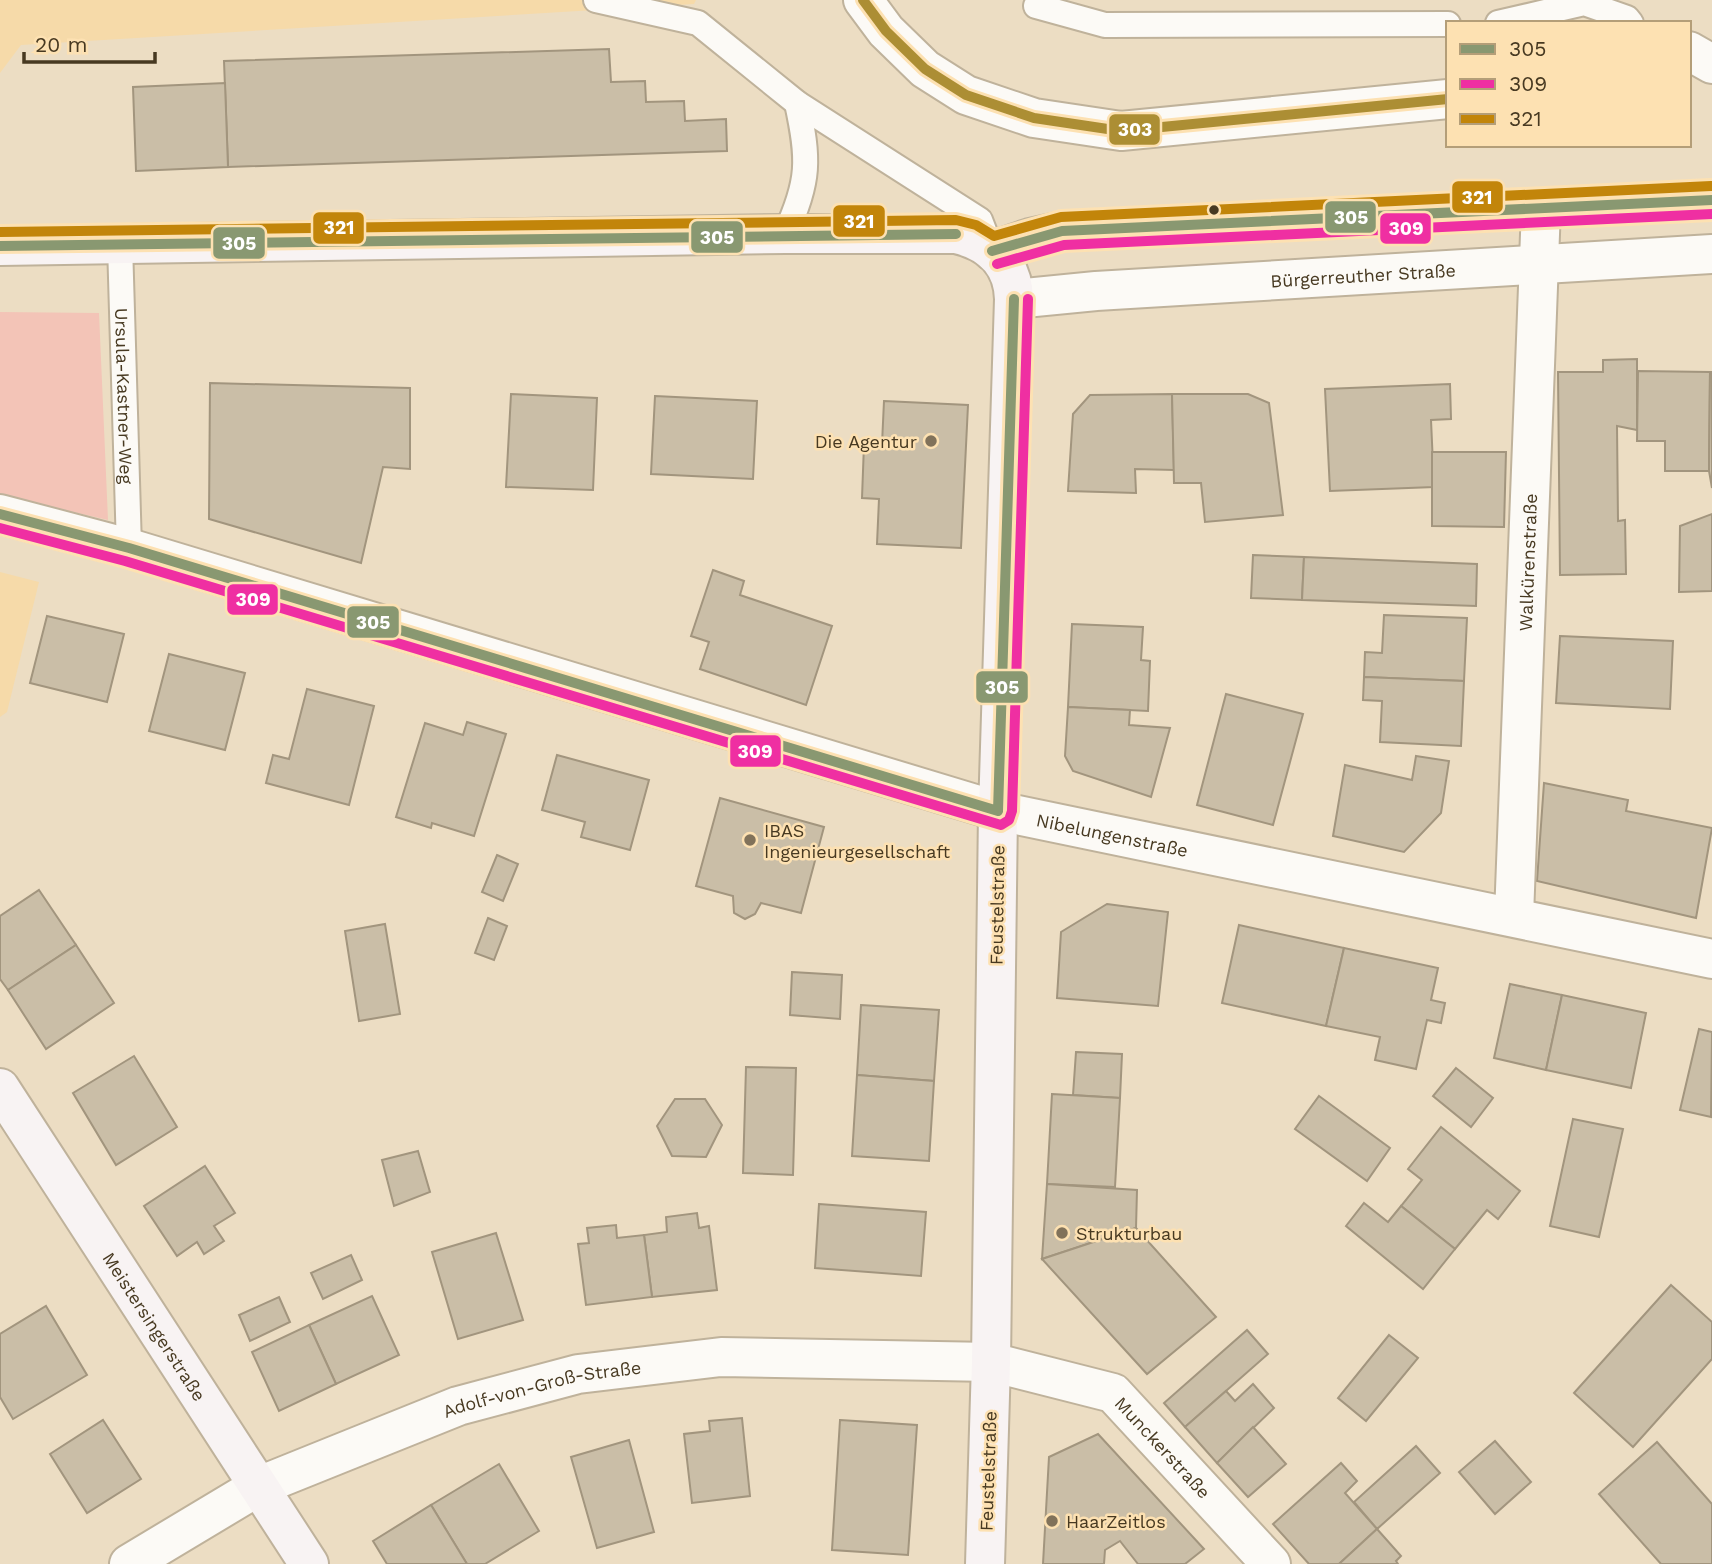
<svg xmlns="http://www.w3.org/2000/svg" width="1712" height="1564" font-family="'Work Sans',sans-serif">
  <rect width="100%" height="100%" fill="#ecddc3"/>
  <!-- built -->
  <g fill="#f6daa9">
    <path d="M0 0H696L694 4 21 45 0 73Z"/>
    <path d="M0 572 39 582 7 712 0 717Z"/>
  </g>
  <!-- green -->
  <path fill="#f3c4b7" d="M0 312 99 313 108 520 0 495Z"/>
  <!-- building -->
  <g fill="#cabea7" stroke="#a2957e" stroke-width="2">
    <path d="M609 49 611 82 645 81 646 102 684 101 685 121 726 119 727 151 228 167 224 61Z"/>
    <path d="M225 83 228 167 136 171 133 87Z"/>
    <path d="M1637 359V430L1617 426 1618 521 1625 520 1626 574 1560 575 1558 372H1603V360Z"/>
    <path d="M1638 371 1710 372 1709 471H1665V441H1637Z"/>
    <path d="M1710 372H1712V488L1709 471Z"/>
    <path d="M210 383 410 388V469L383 467 361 563 209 519Z"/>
    <path d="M1450 384 1451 419 1431 420 1434 487 1330 491 1325 389Z"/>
    <path d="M511 394 597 398 593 490 506 487Z"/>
    <path d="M1172 394 1174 470 1135 469 1136 493 1068 491 1073 414 1090 395Z"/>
    <path d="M1172 394H1248L1269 403 1283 515 1205 522 1201 483H1174Z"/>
    <path d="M655 396 757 401 753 479 651 474Z"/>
    <path d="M884 401 968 405 961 548 877 544 879 499 862 498 864 444H882Z"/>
    <path d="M1432 452H1506L1504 527 1432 526Z"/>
    <path d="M1712 514V591L1679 592 1680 526Z"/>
    <path d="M1253 555 1304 557 1302 600 1251 598Z"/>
    <path d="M1304 557 1477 564 1476 606 1302 600Z"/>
    <path d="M713 570 744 581 740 595 832 626 806 705 700 669 709 642 691 636Z"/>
    <path d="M1384 615 1467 618 1464 681 1364 677 1365 652 1382 653Z"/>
    <path d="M47 616 124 634 107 702 30 683Z"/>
    <path d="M1072 624 1143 627 1141 660 1150 661 1148 711 1068 707Z"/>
    <path d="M1560 636 1673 641 1670 709 1556 703Z"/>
    <path d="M169 654 245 673 225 750 149 731Z"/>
    <path d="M1364 677 1464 681 1461 746 1380 742 1382 701 1363 700Z"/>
    <path d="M307 689 374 706 349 805 266 783 273 755 289 759Z"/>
    <path d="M1226 694 1303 714 1273 825 1197 805Z"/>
    <path d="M1068 707 1130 710 1129 725 1170 728 1151 797 1073 771 1065 756Z"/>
    <path d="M467 722 506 734 474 836 432 823 431 828 396 817 425 723 463 735Z"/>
    <path d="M557 755 649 780 630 850 581 837 585 822 542 810Z"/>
    <path d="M1416 756 1449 761 1441 813 1404 852 1333 836 1345 765 1412 780Z"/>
    <path d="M1544 783 1628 800 1626 811 1712 828 1696 918 1537 881Z"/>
    <path d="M720 798 824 827 801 913 761 903 755 914 745 919 734 913 733 896 696 886Z"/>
    <path d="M497 855 518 864 503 901 482 892Z"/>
    <path d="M39 890 76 945 8 990 0 979V916Z"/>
    <path d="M1107 904 1168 912 1158 1006 1057 998 1061 932Z"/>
    <path d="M488 918 507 926 494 960 475 953Z"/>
    <path d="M385 924 400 1014 359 1021 345 931Z"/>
    <path d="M1239 925 1344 948 1326 1026 1222 1003Z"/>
    <path d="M76 945 114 1003 46 1049 8 990Z"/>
    <path d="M1344 948 1438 968 1431 1000 1445 1003 1441 1023 1427 1020 1416 1069 1375 1060 1380 1037 1326 1026Z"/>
    <path d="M792 972 842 975 840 1019 790 1015Z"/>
    <path d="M1510 984 1562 995 1546 1070 1494 1058Z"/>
    <path d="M1562 995 1646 1013 1631 1088 1546 1070Z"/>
    <path d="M861 1005 939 1010 934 1081 857 1075Z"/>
    <path d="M1699 1029 1712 1032 1711 1117 1680 1110Z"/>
    <path d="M1076 1052 1122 1054 1120 1098 1073 1095Z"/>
    <path d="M134 1056 177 1127 116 1165 73 1093Z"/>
    <path d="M746 1067 796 1068 793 1175 743 1173Z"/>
    <path d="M1456 1068 1493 1098 1471 1127 1433 1096Z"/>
    <path d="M857 1075 934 1081 929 1161 852 1156Z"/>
    <path d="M1052 1094 1120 1098 1115 1187 1047 1184Z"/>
    <path d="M1319 1096 1390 1148 1367 1181 1295 1129Z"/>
    <path d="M675 1099H705L722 1125 706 1157 672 1156 657 1126Z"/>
    <path d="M1573 1119 1623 1129 1599 1237 1550 1226Z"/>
    <path d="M1441 1127 1520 1191 1498 1219 1487 1210 1455 1249 1401 1206 1422 1180 1408 1169Z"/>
    <path d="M418 1151 430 1192 394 1206 382 1160Z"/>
    <path d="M205 1166 235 1213 214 1226 224 1241 204 1254 197 1242 177 1256 144 1206Z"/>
    <path d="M1047 1184 1137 1190 1136 1228 1042 1259Z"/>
    <path d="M1364 1203 1388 1222 1401 1206 1455 1249 1423 1289 1346 1226Z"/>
    <path d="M819 1204 926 1212 921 1276 815 1268Z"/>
    <path d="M697 1213 699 1228 709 1226 717 1290 652 1297 644 1235 667 1232 666 1217Z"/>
    <path d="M616 1225 617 1238 644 1235 652 1297 586 1305 578 1244 589 1243 587 1228Z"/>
    <path d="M1136 1228 1216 1317 1147 1374 1042 1259Z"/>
    <path d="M496 1233 523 1320 458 1339 432 1252Z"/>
    <path d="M351 1255 362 1280 323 1299 311 1273Z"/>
    <path d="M1671 1285 1712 1322V1359L1633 1447 1574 1393Z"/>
    <path d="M372 1296 399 1355 336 1384 309 1325Z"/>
    <path d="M279 1297 290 1322 250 1341 239 1315Z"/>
    <path d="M46 1306 87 1375 13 1419 0 1397V1334Z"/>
    <path d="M309 1325 336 1384 279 1411 252 1352Z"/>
    <path d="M1247 1330 1268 1354 1185 1427 1164 1403Z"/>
    <path d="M1389 1335 1418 1358 1366 1421 1338 1398Z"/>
    <path d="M1253 1384 1274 1408 1217 1463 1185 1427 1226 1391 1235 1401Z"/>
    <path d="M742 1418 750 1496 692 1503 684 1434 710 1431 709 1421Z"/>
    <path d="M103 1420 141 1479 87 1513 50 1454Z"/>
    <path d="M840 1420 917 1425 908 1555 832 1550Z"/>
    <path d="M1253 1427 1286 1464 1248 1497 1217 1463Z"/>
    <path d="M1098 1434 1204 1549 1185 1564H1138L1120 1541 1105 1550 1104 1564H1043L1049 1457Z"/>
    <path d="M629 1440 654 1532 597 1548 571 1457Z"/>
    <path d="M1495 1441 1531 1482 1495 1514 1459 1472Z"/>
    <path d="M1657 1442 1712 1504V1564H1661L1599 1494Z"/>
    <path d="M1416 1446 1440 1473 1377 1529 1354 1502Z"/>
    <path d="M1341 1463 1357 1481 1345 1493 1377 1529 1339 1564H1309L1273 1524Z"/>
    <path d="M499 1464 539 1531 485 1564H467L431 1505Z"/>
    <path d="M431 1505 467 1564H387L373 1541Z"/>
    <path d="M1377 1529 1401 1556 1396 1561 1398 1564H1339Z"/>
  </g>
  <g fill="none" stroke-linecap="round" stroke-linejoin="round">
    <!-- lane casing -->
    <g stroke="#bfb29b" stroke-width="28">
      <g id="lane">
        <path d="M596 0 698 23 797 103 980 220 992 251"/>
        <path d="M1036 6 1105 25 1448 24"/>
        <path d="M1498 23 1584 3 1627 18 1631 23"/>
        <path d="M785 234C810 181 809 159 797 103"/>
        <path id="s1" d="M120 244 129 548"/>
      </g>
    </g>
    <!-- street casing -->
    <g stroke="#bfb29b" stroke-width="42">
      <g id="street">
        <path d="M863 0 886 31 925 69 966 95 1034 118 1121 131 1448 99"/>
        <path d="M1689 51 1712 64"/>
        <path id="s2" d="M1014 299 1096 291 1712 254"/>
        <path id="s3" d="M0 514 129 548 998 811 1712 959"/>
        <path id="s4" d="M1514 916 1541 208"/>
        <path id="s5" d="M129 1564 259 1486 458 1406 578 1374 721 1357 991 1362 1113 1393 1271 1564"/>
      </g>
    </g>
    <!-- secondary casing -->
    <g stroke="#bfb29b" stroke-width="42">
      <g id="secondary">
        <path d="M0 246 785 234H956C991 242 1013 263 1014 299L998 811 991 1362 985 1564"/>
        <path d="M992 251 1030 238 1062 231 1712 200"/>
        <path id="s6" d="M0 1088 309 1564"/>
      </g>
    </g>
    <!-- lane -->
    <use href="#lane" stroke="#fcfaf6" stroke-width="24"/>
    <!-- street -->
    <use href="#street" stroke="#fcfaf6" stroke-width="38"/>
    <!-- secondary -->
    <use href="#secondary" stroke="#f8f3f3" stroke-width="38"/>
    <!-- bus-1 casing -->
    <g stroke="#fde1b2" stroke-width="16">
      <g id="bus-1">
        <path d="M0 246 956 234"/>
        <path d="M992 251 1062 231 1712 200"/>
        <path d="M0 514 129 548 998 811 1014 299"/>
      </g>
    </g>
    <!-- bus-2 casing -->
    <g stroke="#fde1b2" stroke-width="16">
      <g id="bus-2">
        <path d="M997 264 1064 245 1712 214"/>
        <path d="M0 528 125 561 1001 825 1009 820 1012 811 1028 299"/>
      </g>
    </g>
    <!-- bus-3 casing -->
    <g stroke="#fde1b2" stroke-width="16">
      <path id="bus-3" d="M0 232 956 220 976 225 994 236 1061 217 1711 186"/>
    </g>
    <!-- bus-4 casing -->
    <g stroke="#fde1b2" stroke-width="16">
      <path id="bus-4" d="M863 0 886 31 925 69 966 95 1034 118 1121 131 1448 99"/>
    </g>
    <!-- bus-1 -->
    <use href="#bus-1" stroke="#899871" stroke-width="10"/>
    <!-- bus-2 -->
    <use href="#bus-2" stroke="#ef2fa2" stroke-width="10"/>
    <!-- bus-3 -->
    <use href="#bus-3" stroke="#c2850a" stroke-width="10"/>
    <!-- bus-4 -->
    <use href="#bus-4" stroke="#ac8e34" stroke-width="10"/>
  </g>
  <!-- markers -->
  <circle fill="#473921" stroke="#fde1b2" stroke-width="2.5" cx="1214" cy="210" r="6"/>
  <g fill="#81725a" stroke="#fde1b2" stroke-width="2.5">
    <circle cx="931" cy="441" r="7"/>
    <circle cx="750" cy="840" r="7"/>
    <circle cx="1062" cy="1233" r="7"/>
    <circle cx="1052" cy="1521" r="7"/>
  </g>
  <g text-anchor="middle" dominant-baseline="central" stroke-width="5" stroke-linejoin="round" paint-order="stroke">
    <!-- street labels -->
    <g font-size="18" fill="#473921" stroke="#fde1b2">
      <text stroke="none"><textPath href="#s2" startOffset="350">Bürgerreuther Straße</textPath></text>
      <text stroke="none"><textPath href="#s1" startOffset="152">Ursula-Kastner-Weg</textPath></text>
      <text stroke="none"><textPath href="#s4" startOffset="354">Walkürenstraße</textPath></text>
      <text stroke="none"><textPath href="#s3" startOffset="1158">Nibelungenstraße</textPath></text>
      <text transform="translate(997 905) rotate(-89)">Feustelstraße</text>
      <text stroke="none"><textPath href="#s6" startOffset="284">Meistersingerstraße</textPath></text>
      <text stroke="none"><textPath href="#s5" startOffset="452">Adolf-von-Groß-Straße</textPath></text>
      <text stroke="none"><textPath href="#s5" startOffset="1104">Munckerstraße</textPath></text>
      <text transform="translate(988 1471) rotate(-88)">Feustelstraße</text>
    </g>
    <!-- poi labels -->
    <g font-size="18" fill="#473921" stroke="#fde1b2" text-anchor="start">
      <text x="917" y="441" text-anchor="end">Die Agentur</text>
      <text x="764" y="830">IBAS<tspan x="764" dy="21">Ingenieurgesellschaft</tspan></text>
      <text x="1076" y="1233">Strukturbau</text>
      <text x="1066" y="1521">HaarZeitlos</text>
    </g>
  </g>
  <g stroke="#fde1b2" stroke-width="2.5">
    <rect x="1108" y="113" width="53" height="33" rx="7" fill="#ac8e34"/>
    <rect x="1451" y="180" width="53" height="34" rx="7" fill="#c2850a"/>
    <rect x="1324" y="200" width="53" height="34" rx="7" fill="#899871"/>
    <rect x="832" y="204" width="54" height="34" rx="7" fill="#c2850a"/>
    <rect x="312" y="211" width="53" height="34" rx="7" fill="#c2850a"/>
    <rect x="1379" y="212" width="53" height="33" rx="7" fill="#ef2fa2"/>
    <rect x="690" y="220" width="54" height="34" rx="7" fill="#899871"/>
    <rect x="212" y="226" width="54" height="34" rx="7" fill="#899871"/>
    <rect x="226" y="583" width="53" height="33" rx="7" fill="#ef2fa2"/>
    <rect x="346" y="605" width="54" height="34" rx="7" fill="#899871"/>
    <rect x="975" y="670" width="54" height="34" rx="7" fill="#899871"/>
    <rect x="729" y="734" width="53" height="34" rx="7" fill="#ef2fa2"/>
  </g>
  <g font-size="19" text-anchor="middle" font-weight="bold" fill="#fff">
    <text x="1135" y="136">303</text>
    <text x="1477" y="204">321</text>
    <text x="1351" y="224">305</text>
    <text x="859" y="228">321</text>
    <text x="339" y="234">321</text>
    <text x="1406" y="235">309</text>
    <text x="717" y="244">305</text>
    <text x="239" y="250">305</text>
    <text x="253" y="606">309</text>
    <text x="373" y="629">305</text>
    <text x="1002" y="694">305</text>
    <text x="755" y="758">309</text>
  </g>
  <!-- legend -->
  <rect x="1446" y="21" width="245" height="126" fill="#fde1b2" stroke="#b49e78" stroke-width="2"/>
  <rect x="1460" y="44" width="35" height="10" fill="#899871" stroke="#b49e78" stroke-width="2"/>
  <text x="1509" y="56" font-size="21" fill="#473921">305</text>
  <rect x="1460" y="79" width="35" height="10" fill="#ef2fa2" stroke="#b49e78" stroke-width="2"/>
  <text x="1509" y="91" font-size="21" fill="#473921">309</text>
  <rect x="1460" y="114" width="35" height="10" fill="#c2850a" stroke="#b49e78" stroke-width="2"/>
  <text x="1509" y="126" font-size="21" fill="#473921">321</text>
  <!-- scale -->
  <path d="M24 52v10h131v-10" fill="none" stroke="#473921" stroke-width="3.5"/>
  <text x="35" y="52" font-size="21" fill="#473921" stroke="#fde1b2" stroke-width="5" paint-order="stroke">20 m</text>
</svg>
